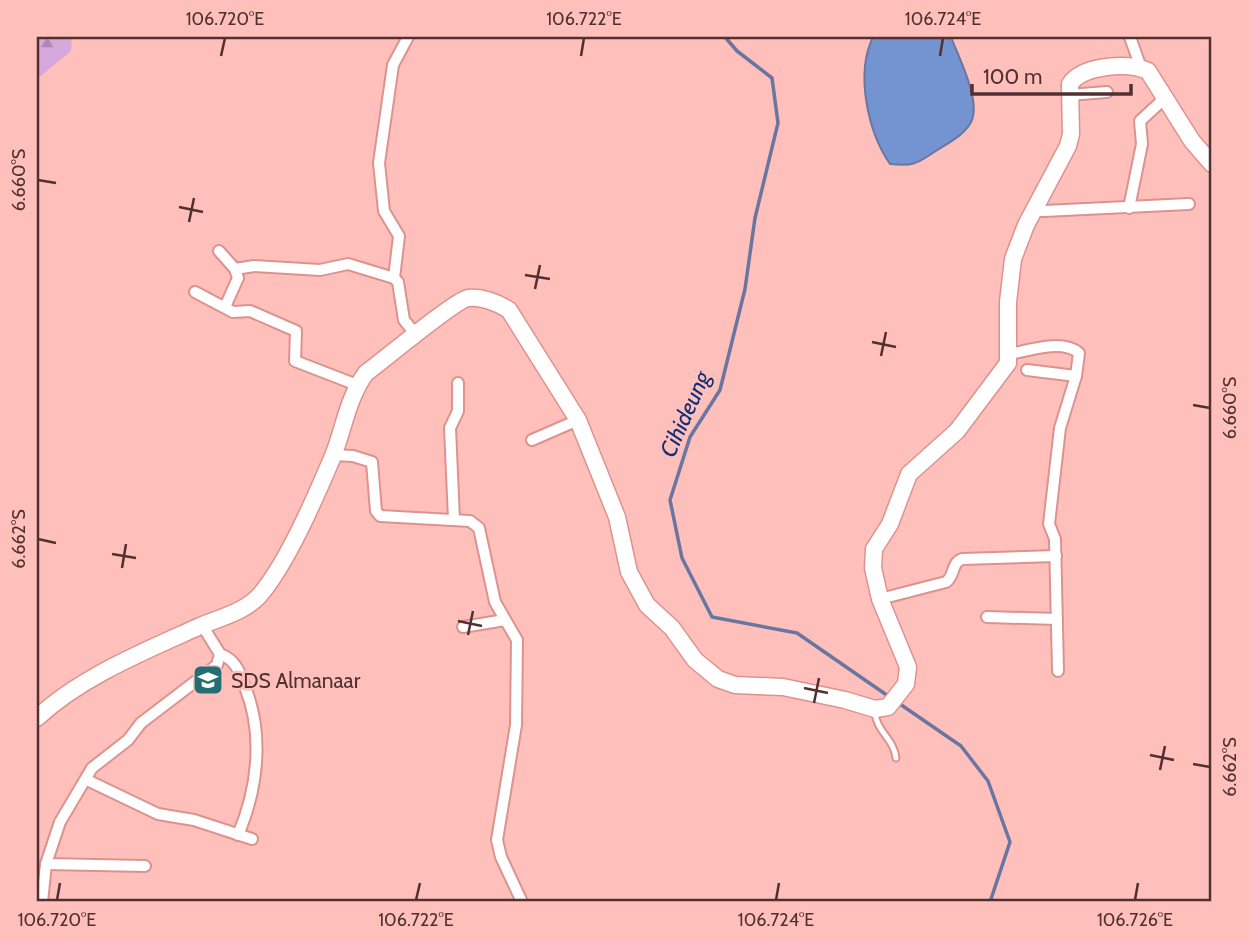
<svg xmlns="http://www.w3.org/2000/svg" width="1249" height="939" font-family="Cabin,sans-serif">
  <defs>
    <pattern id="forest-firs" width="22" height="20" patternUnits="userSpaceOnUse" patternTransform="scale(1.75)"><rect width="22" height="20" fill="#d6a8dc"/><path d="M5 1l3.5 6h-7zM16 11l3.5 6h-7z" fill="#b089b3"/></pattern>
  </defs>
  <rect width="100%" height="100%" fill="#ffc0bc"/>
  <!-- forest -->
  <path fill="url(#forest-firs)" d="M37 37H72L71 51 37 79Z"/>
  <!-- water -->
  <path fill="#7393d1" stroke="#6976a1" stroke-width="2" d="M873 37H951C959 58 980 99 972 120 967 133 950 142 939 149 918 162 917 167 890 164 868 132 855 74 873 37Z"/>
  <g fill="none" stroke-linecap="round" stroke-linejoin="round">
    <!-- stream -->
    <g stroke="#6976a1" stroke-width="3.5">
      <path d="M725 37 737 51 772 78 778 123 755 218 745 289 720 390 690 437 670 500 682 558 712 617 797 633 891 698"/>
      <path d="M897 702 961 746 988 781 1010 842 990 902"/>
    </g>
    <!-- lane casing -->
    <g stroke="#dd928e" stroke-width="9">
      <path id="lane" d="M875 713C877 732 894 739 896 758"/>
    </g>
    <!-- street casing -->
    <g stroke="#dd928e" stroke-width="14">
      <g id="street">
        <path d="M1130 37 1141 68"/>
        <path d="M1069 95 1107 92"/>
        <path d="M1038 201 1041 211H1044L1189 204"/>
        <path d="M1129 208 1142 144 1140 121 1166 97"/>
        <path d="M219 251 235 269 238 278 225 307"/>
        <path d="M235 269 254 266 320 270 348 264 394 278 398 282 404 320 417 336"/>
        <path d="M394 278 399 236 384 211 379 163 393 65 408 37"/>
        <path d="M195 292 233 312 250 311 296 331 295 361 357 385"/>
        <path d="M1010 354C1030 350 1062 339 1079 353L1076 376 1060 428 1049 524 1055 539 1058 671"/>
        <path d="M1027 370 1076 376"/>
        <path d="M532 440 578 420"/>
        <path d="M333 455 353 456 372 462 376 511 380 516 470 521 479 528 495 602 517 640 516 725 497 840 501 857 522 902"/>
        <path d="M454 519 450 428 458 411V383"/>
        <path d="M880 599 946 582C955 576 951 563 962 559L1056 556"/>
        <path d="M987 617 1057 619"/>
        <path d="M463 627 505 620"/>
        <path d="M220 654C236 660 239 671 245 687 264 734 258 788 238 835"/>
        <path d="M87 780 158 814 194 820 252 839"/>
        <path d="M46 864 145 866"/>
        <path d="M42 902 46 864 60 822 92 768 128 740 141 723 217 665 220 654 202 625"/>
      </g>
    </g>
    <!-- secondary casing -->
    <g stroke="#dd928e" stroke-width="19">
      <path id="secondary" d="M37 718C81 677 143 652 198 627 218 618 243 613 259 596 287 564 316 496 333 456 344 428 348 397 366 373 384 360 454 301 468 298 481 296 498 303 509 310L578 420 617 517 629 572 647 605 672 628 695 660 718 679 735 685 783 687 845 700 875 709 888 707 906 684 908 667 880 599 873 568 874 549 890 524 909 474 957 431 1008 363V302L1013 259 1026 225 1068 146 1071 134 1070 84C1083 65 1128 62 1148 71L1192 141 1212 164"/>
    </g>
    <!-- lane -->
    <use href="#lane" stroke="#fff" stroke-width="5"/>
    <!-- street -->
    <use href="#street" stroke="#fff" stroke-width="10"/>
    <!-- secondary -->
    <use href="#secondary" stroke="#fff" stroke-width="16"/>
  </g>
  <!-- ticks -->
  <path fill="none" stroke="#513130" stroke-width="2.5" d="M221 56 225 38M581 56 584 38M940 56 943 38M38 180 56 183M179 207 203 212M189 222 194 198M525 275 550 279M535 289 540 265M872 342 896 347M881 356 886 332M1193 405 1210 408M38 539 56 543M112 554 136 558M122 568 126 544M458 621 482 626M468 635 473 611M804 688 828 693M814 703 819 678M1150 755 1174 760M1193 764 1210 767M1160 770 1165 746M57 900 60 883M416 900 420 883M776 900 779 883M1135 900 1138 883"/>
  <!-- icons -->
  <defs>
    <g id="school-square" transform="scale(1.575)"><rect x="-9" y="-9" width="18" height="18" rx="4" fill="#226e73" stroke="#ffc0bc"/><path d="M0-5L7-2L0 1L-7-2ZM-4 1L0 2.5L4 1V4Q0 6-4 4Z" fill="#fff"/></g>
  </defs>
  <g fill-rule="evenodd">
    <use href="#school-square" x="208" y="680"/>
  </g>
  <g text-anchor="middle" dominant-baseline="central" stroke-width="5" stroke-linejoin="round" paint-order="stroke">
    <!-- poi labels -->
    <g font-size="21" fill="#513130" stroke="#ffc0bc" text-anchor="start">
      <text x="231" y="680">SDS Almanaar</text>
    </g>
    <!-- water labels -->
    <g font-size="23" font-style="italic" fill="#0f3078" stroke="#ffc0bc">
      <text transform="translate(685 414) rotate(-66)">Cihideung</text>
    </g>
  </g>
  <!-- border -->
  <rect width="1249" height="939" fill="none" stroke="#ffc0bc" stroke-width="77"/>
  <!-- scale -->
  <path d="M972 84v10h159v-10" fill="none" stroke="#513130" stroke-width="3.5"/>
  <text x="983" y="84" font-size="21" fill="#513130" stroke="#ffc0bc" stroke-width="5" paint-order="stroke">100 m</text>
  <rect x="38" y="38" width="1172" height="862" fill="none" stroke="#513130" stroke-width="2.5"/>
  <g font-size="18" text-anchor="middle" fill="#513130">
    <text x="225" y="25">106.720°E</text>
    <text x="584" y="25">106.722°E</text>
    <text x="943" y="25">106.724°E</text>
    <text transform="translate(19 180) rotate(-90)" y="6">6.660°S</text>
    <text transform="translate(1230 408) rotate(-90)" y="6">6.660°S</text>
    <text transform="translate(19 539) rotate(-90)" y="6">6.662°S</text>
    <text transform="translate(1230 767) rotate(-90)" y="6">6.662°S</text>
    <text x="57" y="926">106.720°E</text>
    <text x="416" y="926">106.722°E</text>
    <text x="776" y="926">106.724°E</text>
    <text x="1135" y="926">106.726°E</text>
  </g>
</svg>
